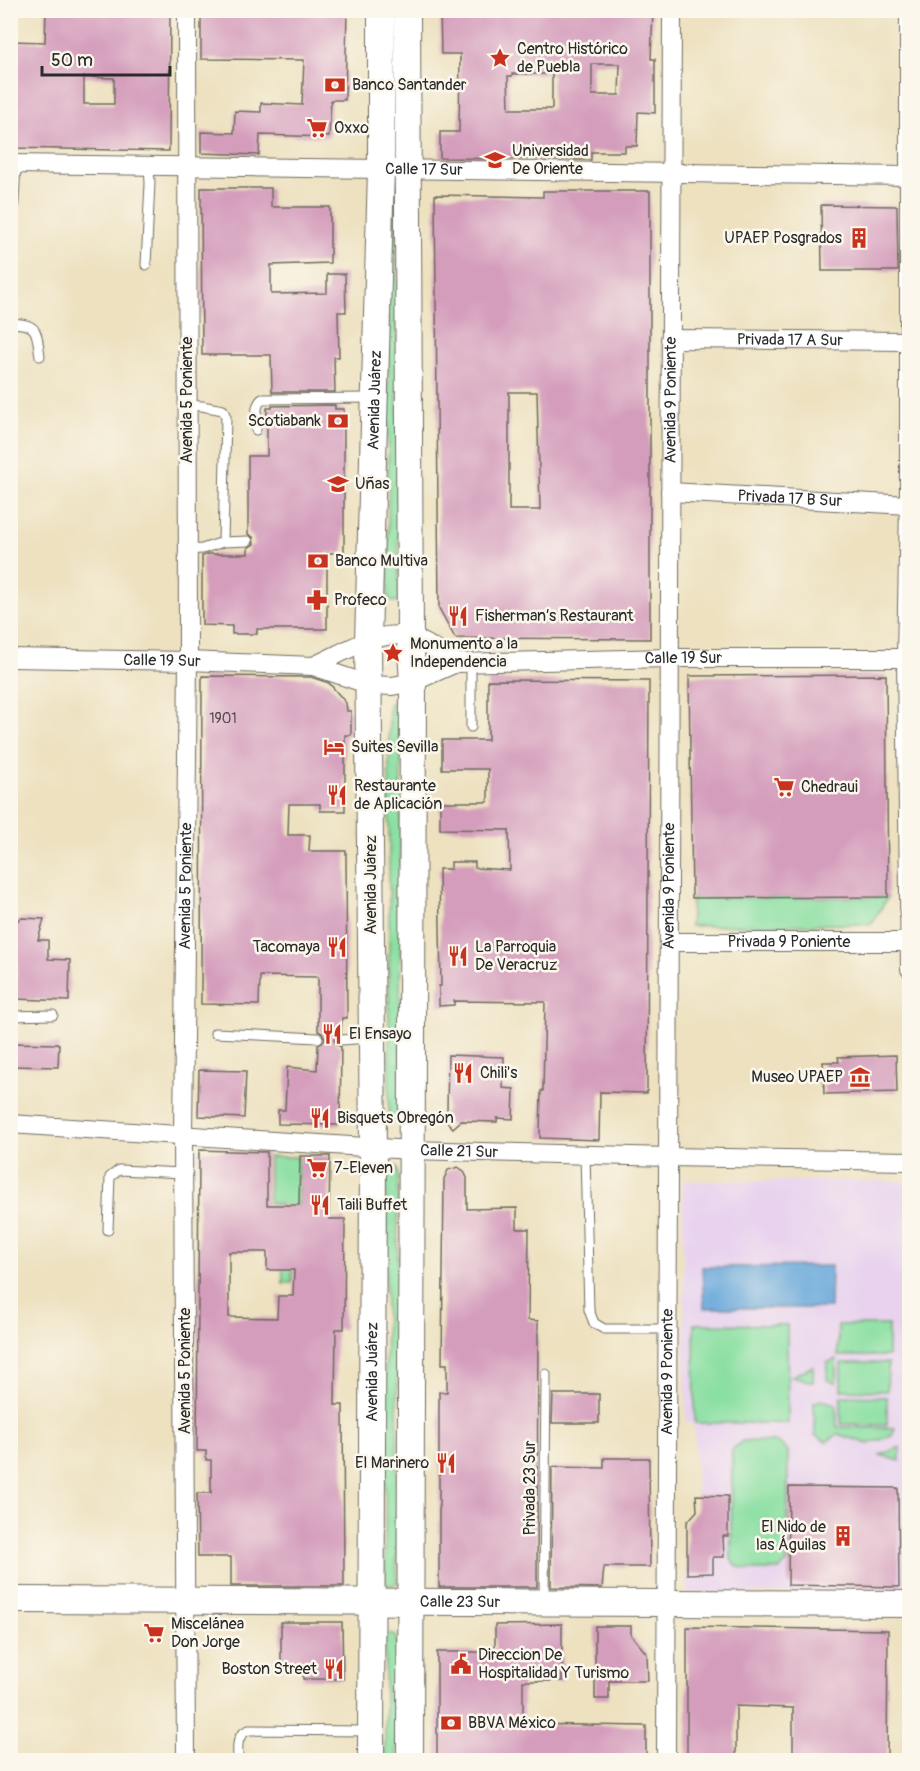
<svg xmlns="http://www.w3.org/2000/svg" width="920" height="1771" font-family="Pangolin,sans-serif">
  <rect width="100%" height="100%" fill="#fbf7ec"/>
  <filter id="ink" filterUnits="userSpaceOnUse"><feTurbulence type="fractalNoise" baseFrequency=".0167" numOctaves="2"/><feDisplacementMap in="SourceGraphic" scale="12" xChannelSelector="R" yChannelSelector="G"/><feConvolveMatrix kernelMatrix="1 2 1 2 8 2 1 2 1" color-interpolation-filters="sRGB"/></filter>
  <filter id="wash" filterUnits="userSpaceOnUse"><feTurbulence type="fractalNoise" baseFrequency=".008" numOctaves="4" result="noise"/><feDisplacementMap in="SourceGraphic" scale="24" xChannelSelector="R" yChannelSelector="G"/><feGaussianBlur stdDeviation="1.35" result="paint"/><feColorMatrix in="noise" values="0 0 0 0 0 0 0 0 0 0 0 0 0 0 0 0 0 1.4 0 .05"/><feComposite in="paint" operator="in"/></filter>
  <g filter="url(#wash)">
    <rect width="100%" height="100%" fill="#ede1c0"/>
    <!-- built -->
    <path fill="#e8d2ee" d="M682 1181H909V1594L687 1593V1522L697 1511 694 1427 686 1420Z"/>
    <!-- green -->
    <g fill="#8adfa2" stroke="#5a8566" stroke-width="1.5">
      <path d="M394 180 396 181 399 600 395 602 389 600 388 597 389 185Z"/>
      <path d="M395 700 401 704 400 1119 394 1122 389 1116V705Z"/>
      <path d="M888 897 871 924 690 926 692 898Z"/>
      <path d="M269 1157H298V1260L292 1261V1283H283L280 1204 269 1203Z"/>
      <path d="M392 1165 397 1167 398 1171 397 1582 391 1586 385 1581 386 1169Z"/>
      <path d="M694 1324 787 1325 788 1423H695Z"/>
      <rect x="838" y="1325" width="50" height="31"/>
      <path d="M836 1359V1383L827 1380V1363Z"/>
      <path d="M841 1363H888L887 1391 841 1390Z"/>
      <path d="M813 1366V1382L792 1376Z"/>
      <path d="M841 1396 887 1397V1425L841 1424Z"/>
      <path d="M821 1400 836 1404 837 1427 895 1428 892 1436 868 1444 838 1434 826 1442 815 1435 814 1403Z"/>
      <path d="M742 1441 778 1442 788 1451 787 1563 779 1570C764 1569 737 1574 731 1559L732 1450Z"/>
      <path d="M900 1447V1461L880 1455Z"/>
      <path d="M390 1634 395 1636 397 1640V1760H385V1639Z"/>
    </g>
    <!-- water -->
    <path fill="#67a7da" stroke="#496982" stroke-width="1.5" d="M831 1266 830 1308H704L702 1267Z"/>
    <g id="blocks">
      <!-- building -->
      <g fill="#d49dbc" fill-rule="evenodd">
        <path d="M46 10H170L169 151 10 148V41L45 42ZM84 77 114 78V104H84Z"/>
        <path d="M201 10H347L345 100H331L329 137 260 135 259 155 201 153V132L234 133 235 111 261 112V103L302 105 304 60 201 59Z"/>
        <path d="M440 10H653L651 59H655V113L638 112 637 146H625V152H591V160L440 158V132H459L460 54H441ZM592 64H620L619 95H592ZM512 74H552V109H509L508 76H512Z"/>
        <path d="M201 188H271V207H330V263L271 265V294L327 293V274H345L346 312H338L339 357H334L335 392H272L271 355H202Z"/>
        <path d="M543 191H650V639L455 638 439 608 435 195 543 197ZM509 392H537L540 510H509Z"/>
        <path d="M821 205 897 206 898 271H822Z"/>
        <path d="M335 405V409H344V553H327V629H257V634H232V626L202 625V556L209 554H248V548L254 544 253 537 248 534V456H267V408H272V406Z"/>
        <path d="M886 675 888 897 692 898 689 676Z"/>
        <path d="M202 676 311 677 329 683 346 703 347 711H351V735H345V811H320V804H289L288 835H310L309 851H346L347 1018H342L341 1033 337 1035 334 1040 336 1044 341 1047 340 1125 278 1124V1110H285L287 1067 317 1070 318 1045 323 1042 325 1038 322 1033 318 1031V977L260 976 259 1005 201 1004Z"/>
        <path d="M488 680 649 681 647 1093 600 1092 599 1140 540 1138 541 1091H543L545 1002 454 1001V1005L439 1006V986H441L439 869H451V862H475V868L510 870 509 830 440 829V802H488V769H442V740H488Z"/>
        <path d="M21 918 44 919 38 940H48V959L70 960 69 1001 16 999 17 952 10 958V927Z"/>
        <path d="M10 1043 59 1044 58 1067 10 1066Z"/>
        <path d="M448 1055 504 1057 503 1088 514 1089 513 1119 497 1118V1122L461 1121 453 1128 441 1116 447 1110Z"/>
        <path d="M896 1055 897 1092 824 1094 823 1062H839L838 1057Z"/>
        <path d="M199 1070 246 1071 244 1118 198 1116Z"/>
        <path d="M199 1150 267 1152V1205H299L300 1156H330L329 1219H345L344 1329H336L335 1405H343L344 1586H231V1557H198L197 1493H211V1460H206V1451H197ZM229 1252H267V1270H294L293 1296H278L277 1318 229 1317Z"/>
        <path d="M458 1167 464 1171 467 1178V1209L517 1208V1229H529L528 1320 538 1321 537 1587H439V1392H447V1364H442L444 1179 448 1170Z"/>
        <path d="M553 1394H599V1423H552Z"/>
        <path d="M604 1458H649L650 1567H604L602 1588 551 1587 552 1467 604 1468Z"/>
        <path d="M789 1487 898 1488 899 1587 788 1585Z"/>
        <path d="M696 1495 728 1496V1536H723L724 1557H713V1573L687 1574V1522L697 1511Z"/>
        <path d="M281 1622H342L343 1679H303V1668H281Z"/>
        <path d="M562 1624V1681H523V1724L646 1726V1761H437V1652H495V1625Z"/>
        <path d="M595 1626H631V1635L647 1654 648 1681H609V1699H595Z"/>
        <path d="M687 1627 888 1630 887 1761H793V1708L736 1706V1761H687Z"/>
      </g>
    </g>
  </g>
  <g filter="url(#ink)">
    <use href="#blocks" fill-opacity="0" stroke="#6f6b5f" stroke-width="1.5"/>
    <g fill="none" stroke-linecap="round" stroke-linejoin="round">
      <!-- service casing -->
      <g stroke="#6f6b5f" stroke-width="11">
        <g id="service">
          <path d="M146 265 150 183 149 166"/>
          <path d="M10 276 16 164"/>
          <path d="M10 323C39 324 36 330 40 356"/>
          <path d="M256 430C257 421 254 405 262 399L372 398"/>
          <path d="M223 542 248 541"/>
          <path d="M187 550 202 549 223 542 226 417 223 410 202 406 187 405"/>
          <path d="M471 727V662"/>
          <path d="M10 1016 53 1015"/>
          <path d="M215 1033 318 1038"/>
          <path d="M341 1040 370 1038"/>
          <path d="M585 1155 589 1310 594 1323 604 1329H667"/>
          <path d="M108 1230 110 1177 119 1170 183 1173"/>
          <path d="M544 1600 546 1374"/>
          <path d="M238 1760C238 1748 235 1735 249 1730L369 1731"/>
        </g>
      </g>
      <!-- minor casing -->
      <g stroke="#6f6b5f" stroke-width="20">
        <g id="minor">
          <path d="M909 10V505L906 658 910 969"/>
          <path id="s1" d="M10 164 910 176"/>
          <path id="s2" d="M670 339 909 341"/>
          <path id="s3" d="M670 492 909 505"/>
          <path id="s4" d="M10 658 188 661 313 666 370 685 392 686 413 682 456 663 669 658H910"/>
          <path d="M313 666C342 654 378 628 411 637 427 642 442 654 456 663"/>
          <path id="s5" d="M669 942H909"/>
          <path id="s6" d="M10 1124 411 1150 668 1157 910 1161"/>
          <path id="s7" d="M186 1760 183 1134 188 661 187 10"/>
          <path id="s8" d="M666 1760 672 10"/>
        </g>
      </g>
      <!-- secondary casing -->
      <g stroke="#6f6b5f" stroke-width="28">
        <g id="secondary">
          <path d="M407 10 410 637 413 682 410 1760"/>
          <path id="s9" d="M10 1600 910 1604"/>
          <path id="s10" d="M371 1760 373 1147 368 641 381 169V10"/>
        </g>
      </g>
      <!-- service -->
      <use href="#service" stroke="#fff" stroke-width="9"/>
      <!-- minor -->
      <use href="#minor" stroke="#fff" stroke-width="18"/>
      <!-- secondary -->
      <use href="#secondary" stroke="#fff" stroke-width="26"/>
    </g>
  </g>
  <!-- icons -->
  <defs>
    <g id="sight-bare" transform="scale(1.62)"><path d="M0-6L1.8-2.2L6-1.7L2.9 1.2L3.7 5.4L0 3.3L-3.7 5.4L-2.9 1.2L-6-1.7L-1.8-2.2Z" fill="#c8321e" stroke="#fbf7ec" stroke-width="2.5" paint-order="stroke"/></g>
    <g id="bank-bare" transform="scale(1.62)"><path d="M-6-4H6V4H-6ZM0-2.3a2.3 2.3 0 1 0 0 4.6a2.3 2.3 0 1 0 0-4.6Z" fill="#c8321e" stroke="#fbf7ec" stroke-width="2.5" paint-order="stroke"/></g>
    <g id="supermarket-bare" transform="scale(1.62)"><path d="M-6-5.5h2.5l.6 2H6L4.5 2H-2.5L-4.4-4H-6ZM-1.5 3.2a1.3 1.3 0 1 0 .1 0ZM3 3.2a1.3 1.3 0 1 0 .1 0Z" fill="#c8321e" stroke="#fbf7ec" stroke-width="2.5" paint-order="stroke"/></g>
    <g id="university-bare" transform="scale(1.62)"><path d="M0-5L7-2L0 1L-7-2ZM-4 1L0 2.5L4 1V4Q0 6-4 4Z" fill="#c8321e" stroke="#fbf7ec" stroke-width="2.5" paint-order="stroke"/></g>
    <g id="building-bare" transform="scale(1.62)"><path d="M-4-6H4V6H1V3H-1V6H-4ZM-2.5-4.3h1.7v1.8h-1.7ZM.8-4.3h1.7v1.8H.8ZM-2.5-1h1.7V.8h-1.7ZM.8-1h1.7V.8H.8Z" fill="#c8321e" stroke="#fbf7ec" stroke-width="2.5" paint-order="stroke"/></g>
    <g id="school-bare" transform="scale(1.62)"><path d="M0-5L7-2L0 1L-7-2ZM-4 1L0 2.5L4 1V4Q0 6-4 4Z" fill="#c8321e" stroke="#fbf7ec" stroke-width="2.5" paint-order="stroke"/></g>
    <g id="pharmacy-bare" transform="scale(1.62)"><path d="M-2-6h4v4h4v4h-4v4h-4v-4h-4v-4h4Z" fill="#c8321e" stroke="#fbf7ec" stroke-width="2.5" paint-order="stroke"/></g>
    <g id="restaurant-bare" transform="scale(1.62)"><path d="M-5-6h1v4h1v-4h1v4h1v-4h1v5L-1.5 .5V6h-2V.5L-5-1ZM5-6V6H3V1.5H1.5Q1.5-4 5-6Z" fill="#c8321e" stroke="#fbf7ec" stroke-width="2.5" paint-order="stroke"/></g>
    <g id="hotel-bare" transform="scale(1.62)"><path d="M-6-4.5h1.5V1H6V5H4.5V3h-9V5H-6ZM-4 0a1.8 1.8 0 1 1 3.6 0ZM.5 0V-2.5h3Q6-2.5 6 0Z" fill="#c8321e" stroke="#fbf7ec" stroke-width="2.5" paint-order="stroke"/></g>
    <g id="museum-bare" transform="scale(1.62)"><path d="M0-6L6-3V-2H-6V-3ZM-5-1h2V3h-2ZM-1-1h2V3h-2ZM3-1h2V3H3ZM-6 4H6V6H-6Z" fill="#c8321e" stroke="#fbf7ec" stroke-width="2.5" paint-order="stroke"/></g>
    <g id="civic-bare" transform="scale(1.62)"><path d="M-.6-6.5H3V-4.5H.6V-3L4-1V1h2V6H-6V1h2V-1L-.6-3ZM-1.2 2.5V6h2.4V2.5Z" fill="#c8321e" stroke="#fbf7ec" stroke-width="2.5" paint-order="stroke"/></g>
  </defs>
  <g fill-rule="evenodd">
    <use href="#sight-bare" x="500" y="58"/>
    <use href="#bank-bare" x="335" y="85"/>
    <use href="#supermarket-bare" x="317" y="128"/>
    <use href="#university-bare" x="495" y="160"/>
    <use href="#building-bare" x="859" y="238"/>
    <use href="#bank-bare" x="338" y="421"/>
    <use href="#school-bare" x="338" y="484"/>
    <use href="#bank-bare" x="318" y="561"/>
    <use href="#pharmacy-bare" x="317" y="600"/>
    <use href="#restaurant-bare" x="458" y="616"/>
    <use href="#sight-bare" x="393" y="653"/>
    <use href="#hotel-bare" x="334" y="747"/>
    <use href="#supermarket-bare" x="784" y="787"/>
    <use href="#restaurant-bare" x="337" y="795"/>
    <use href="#restaurant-bare" x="337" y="947"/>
    <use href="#restaurant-bare" x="458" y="956"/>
    <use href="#restaurant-bare" x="332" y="1034"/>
    <use href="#restaurant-bare" x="463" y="1073"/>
    <use href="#museum-bare" x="860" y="1077"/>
    <use href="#restaurant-bare" x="320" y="1118"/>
    <use href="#supermarket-bare" x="317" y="1168"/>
    <use href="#restaurant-bare" x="320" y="1205"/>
    <use href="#restaurant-bare" x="446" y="1463"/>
    <use href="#building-bare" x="843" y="1536"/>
    <use href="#supermarket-bare" x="154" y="1633"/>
    <use href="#civic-bare" x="461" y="1664"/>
    <use href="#restaurant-bare" x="334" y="1669"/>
    <use href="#bank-bare" x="451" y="1723"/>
  </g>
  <g text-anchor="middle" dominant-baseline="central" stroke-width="5" stroke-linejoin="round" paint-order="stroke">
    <!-- number labels -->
    <g font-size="14" fill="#55484f">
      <text x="223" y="718">1901</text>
    </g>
    <!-- poi labels -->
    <g font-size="16" fill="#2b2b2b" stroke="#fbf7ec" text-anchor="start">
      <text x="517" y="49">Centro Histórico<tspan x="517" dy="18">de Puebla</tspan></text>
      <text x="352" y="85">Banco Santander</text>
      <text x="334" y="128">Oxxo</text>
      <text x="512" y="151">Universidad<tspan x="512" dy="18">De Oriente</tspan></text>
      <text x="842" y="238" text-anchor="end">UPAEP Posgrados</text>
      <text x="321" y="421" text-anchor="end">Scotiabank</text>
      <text x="355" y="484">Uñas</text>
      <text x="335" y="561">Banco Multiva</text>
      <text x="334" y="600">Profeco</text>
      <text x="475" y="616">Fisherman’s Restaurant</text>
      <text x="410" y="644">Monumento a la<tspan x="410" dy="18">Independencia</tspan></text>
      <text x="351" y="747">Suites Sevilla</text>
      <text x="354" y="786">Restaurante<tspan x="354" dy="18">de Aplicación</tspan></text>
      <text x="801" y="787">Chedraui</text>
      <text x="320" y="947" text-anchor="end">Tacomaya</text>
      <text x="475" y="947">La Parroquia<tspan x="475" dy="18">De Veracruz</tspan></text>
      <text x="349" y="1034">El Ensayo</text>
      <text x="480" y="1073">Chili's</text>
      <text x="843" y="1077" text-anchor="end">Museo UPAEP</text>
      <text x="337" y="1118">Bisquets Obregón</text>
      <text x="334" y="1168">7-Eleven</text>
      <text x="337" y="1205">Taili Buffet</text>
      <text x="429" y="1463" text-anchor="end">El Marinero</text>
      <text x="826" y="1527" text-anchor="end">El Nido de<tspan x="826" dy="18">las Águilas</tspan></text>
      <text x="171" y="1624">Miscelánea<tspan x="171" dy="18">Don Jorge</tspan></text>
      <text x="478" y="1655">Direccion De<tspan x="478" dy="18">Hospitalidad Y Turismo</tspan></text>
      <text x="317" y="1669" text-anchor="end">Boston Street</text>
      <text x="468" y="1723">BBVA México</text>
    </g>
    <!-- street labels -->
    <g font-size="16" fill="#2b2b2b" stroke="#fbf7ec">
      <text stroke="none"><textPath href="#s1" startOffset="414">Calle 17 Sur</textPath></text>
      <text stroke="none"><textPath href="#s2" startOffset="120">Privada 17 A Sur</textPath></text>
      <text transform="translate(187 400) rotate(-90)">Avenida 5 Poniente</text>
      <text stroke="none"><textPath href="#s10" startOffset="1360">Avenida Juárez</textPath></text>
      <text stroke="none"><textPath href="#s8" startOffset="1360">Avenida 9 Poniente</textPath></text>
      <text stroke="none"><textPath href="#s3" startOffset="120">Privada 17 B Sur</textPath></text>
      <text stroke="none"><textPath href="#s4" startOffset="681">Calle 19 Sur</textPath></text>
      <text stroke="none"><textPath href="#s4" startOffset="152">Calle 19 Sur</textPath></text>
      <text stroke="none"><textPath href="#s7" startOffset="874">Avenida 5 Poniente</textPath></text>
      <text transform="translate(371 885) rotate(-90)">Avenida Juárez</text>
      <text stroke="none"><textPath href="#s8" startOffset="874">Avenida 9 Poniente</textPath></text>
      <text stroke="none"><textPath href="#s5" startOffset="120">Privada 9 Poniente</textPath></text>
      <text stroke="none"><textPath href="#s6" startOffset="450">Calle 21 Sur</textPath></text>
      <text transform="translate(185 1371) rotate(-90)">Avenida 5 Poniente</text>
      <text stroke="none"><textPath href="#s10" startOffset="388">Avenida Juárez</textPath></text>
      <text stroke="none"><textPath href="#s8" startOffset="388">Avenida 9 Poniente</textPath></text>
      <text transform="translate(530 1488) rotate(-90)">Privada 23 Sur</text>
      <text stroke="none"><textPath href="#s9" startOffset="450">Calle 23 Sur</textPath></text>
    </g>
  </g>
  <!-- margin -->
  <rect width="920" height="1771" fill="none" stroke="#fbf7ec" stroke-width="36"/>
  <!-- scale -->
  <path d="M42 66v9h128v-9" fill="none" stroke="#2b2b2b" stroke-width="3"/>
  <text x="51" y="66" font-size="18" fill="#2b2b2b" stroke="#fbf7ec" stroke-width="4.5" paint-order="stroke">50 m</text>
</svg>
